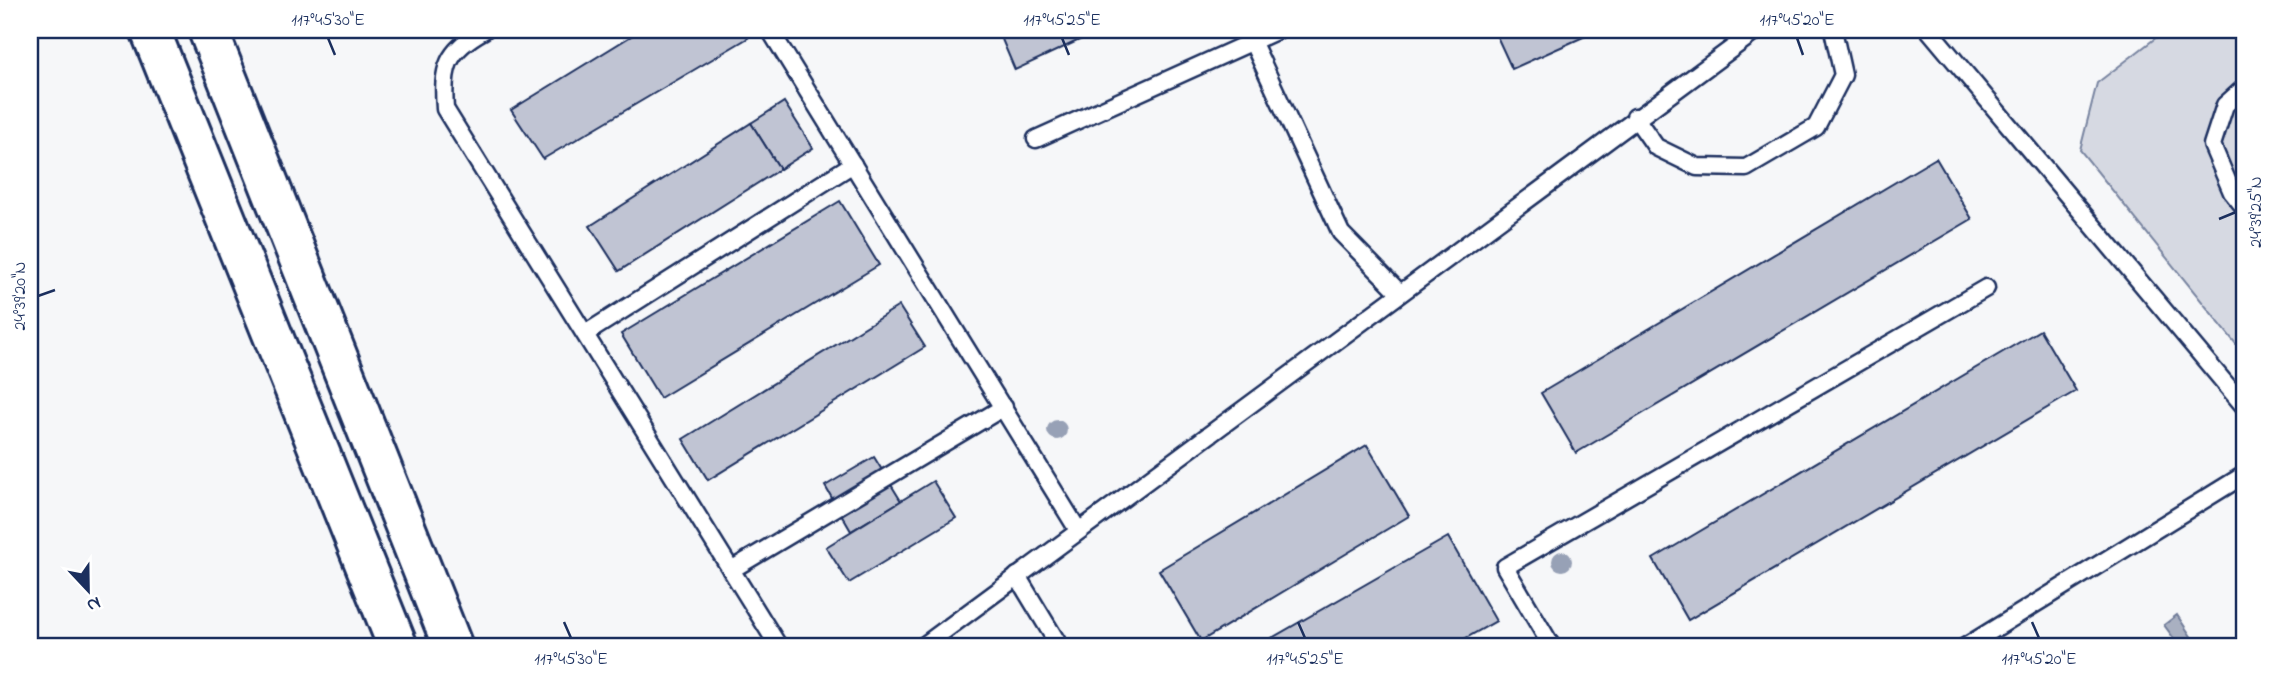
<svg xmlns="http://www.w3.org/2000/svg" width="2274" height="677" font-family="'Indie Flower',sans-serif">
  <rect width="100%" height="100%" fill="#f6f7f9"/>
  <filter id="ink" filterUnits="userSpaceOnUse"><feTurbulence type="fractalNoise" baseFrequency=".0143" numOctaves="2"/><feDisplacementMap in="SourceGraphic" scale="14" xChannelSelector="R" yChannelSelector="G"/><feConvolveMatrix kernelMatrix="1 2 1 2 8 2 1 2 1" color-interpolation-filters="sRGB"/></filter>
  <g filter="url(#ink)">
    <!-- green -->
    <path fill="#d6d9e2" stroke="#7884a0" stroke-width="2" d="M2166 30H2244V354L2080 150 2097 83Z"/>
    <!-- water -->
    <path fill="#a9b0c1" stroke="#707c99" stroke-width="2" d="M2177 615 2198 647H2164L2175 640 2164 625Z"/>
    <!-- building -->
    <g fill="#c0c4d3" stroke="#1b2f5e" stroke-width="2">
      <path d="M641 30H743L748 38 543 159 511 110Z"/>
      <path d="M998 30H1101L1015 70Z"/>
      <path d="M1494 30H1599L1512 69Z"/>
      <path d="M784 102 813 148 780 169 751 123Z"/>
      <path d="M751 123 780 169 619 271 590 226Z"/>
      <path d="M1936 158 1972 219 1576 453 1541 393Z"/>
      <path d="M840 201 879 265 660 398 621 334Z"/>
      <path d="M899 306 925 347 708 480 683 439Z"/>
      <path d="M2040 330 2076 391 1688 620 1653 559Z"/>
      <path d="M1367 445 1409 516 1201 641 1159 570Z"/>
      <path d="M874 457 901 501 851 531 825 486Z"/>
      <path d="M933 481 956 518 849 583 826 547Z"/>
      <path d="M1448 537 1496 621 1450 647H1256Z"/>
    </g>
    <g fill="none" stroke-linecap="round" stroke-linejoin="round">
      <!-- lane casing -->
      <g stroke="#1b2f5e" stroke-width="21">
        <g id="lane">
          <path d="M484 30C446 51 442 68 445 109L779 647"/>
          <path d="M770 30 1078 530"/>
          <path d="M1247 30 1341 233 1399 292"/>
          <path d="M1929 30 2244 406"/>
          <path d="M2244 88 2225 105 2212 145 2232 192 2244 207"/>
          <path d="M1635 117 1656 147 1697 167 1746 168 1816 127 1843 75 1833 30"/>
          <path d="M1036 139 1278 30"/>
          <path d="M585 334 853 164"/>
          <path d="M731 570 1004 407"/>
          <path d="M1017 576 1060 647"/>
          <path d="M922 647 1757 30"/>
          <path d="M1552 647 1505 567 1986 288"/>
          <path d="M1965 647 2244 475"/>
        </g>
      </g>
      <!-- highway casing -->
      <g stroke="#1b2f5e" stroke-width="44">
        <g id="highway">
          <path d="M150 30 398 647"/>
          <path d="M208 30 453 647"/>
        </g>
      </g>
      <!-- lane -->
      <use href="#lane" stroke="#fff" stroke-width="16"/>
      <!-- highway -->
      <use href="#highway" stroke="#fff" stroke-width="38"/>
    </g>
    <!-- trees -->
    <g fill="#97a1b6">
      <circle cx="1057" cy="430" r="10"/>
      <circle cx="1562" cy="561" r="10"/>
    </g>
  </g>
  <!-- ticks -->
  <path fill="none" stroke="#1b2f5e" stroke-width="2.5" d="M328 38 335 55M1062 38 1069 55M1797 38 1803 55M2219 219 2236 212M38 296 55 290M564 622 571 638M1298 622 1305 638M2032 622 2039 638"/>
  <!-- margin -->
  <rect width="2274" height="677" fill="none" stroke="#fff" stroke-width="77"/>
  <!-- north arrow -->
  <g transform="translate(88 590) rotate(158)" stroke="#ffffff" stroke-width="5" paint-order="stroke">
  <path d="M0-5L12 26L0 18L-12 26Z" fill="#1b2f5e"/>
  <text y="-10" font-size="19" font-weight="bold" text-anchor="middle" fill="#1b2f5e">N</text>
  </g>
  <rect x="38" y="38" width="2198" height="600" fill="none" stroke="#1b2f5e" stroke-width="2.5"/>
  <g font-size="18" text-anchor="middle" fill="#1b2f5e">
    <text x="328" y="25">117°45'30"E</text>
    <text x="1062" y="25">117°45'25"E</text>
    <text x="1797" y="25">117°45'20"E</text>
    <text transform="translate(2255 212) rotate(-90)" y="6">24°39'25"N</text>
    <text transform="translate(19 296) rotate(-90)" y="6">24°39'20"N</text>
    <text x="571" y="664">117°45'30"E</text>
    <text x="1305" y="664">117°45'25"E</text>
    <text x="2039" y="664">117°45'20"E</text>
  </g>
</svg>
